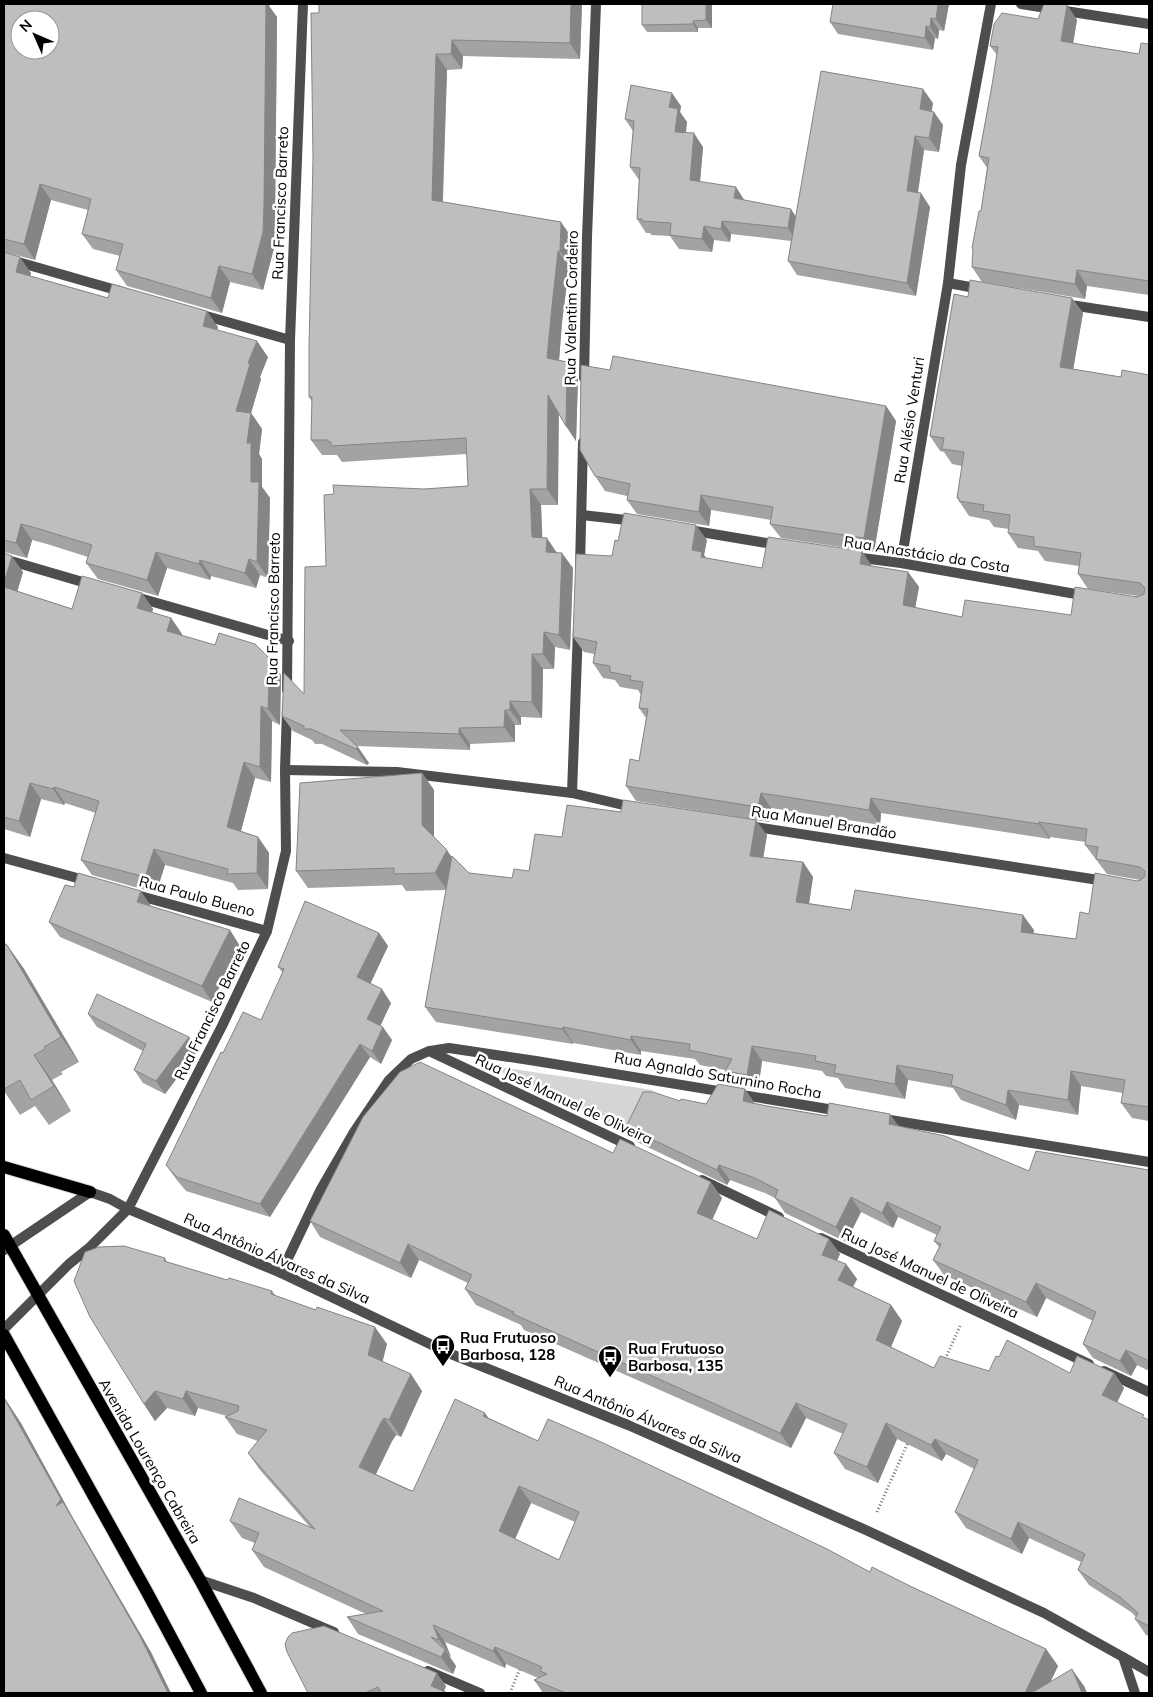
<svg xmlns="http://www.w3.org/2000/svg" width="1153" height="1697" font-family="Mulish,sans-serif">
  <rect width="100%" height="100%" fill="#fff"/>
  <!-- green -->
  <path fill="#d5d5d5" d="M486 1065 653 1090 638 1137Z"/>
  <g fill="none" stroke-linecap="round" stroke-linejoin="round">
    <!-- primary casing -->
    <g stroke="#dbdbdb" stroke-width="14">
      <g id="primary">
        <path d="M4 1167 90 1192"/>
        <path d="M4 1235 200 1580 261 1693"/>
        <path d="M4 1335 147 1592 201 1693"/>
      </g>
    </g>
    <!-- path -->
    <g stroke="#707070" stroke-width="3" stroke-dasharray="1 2.5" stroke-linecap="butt">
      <path d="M944 1362 960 1326"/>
      <path d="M877 1512 909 1440"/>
      <path d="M510 1693 521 1666"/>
    </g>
    <!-- minor -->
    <g stroke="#4e4e4e" stroke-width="10">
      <path d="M1021 4 1149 24"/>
      <path d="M4 258 123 292"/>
      <path d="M948 283 981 289"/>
      <path d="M1064 304 1149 317"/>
      <path d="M199 314 290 340"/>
      <path d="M584 378 587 237 596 4"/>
      <path d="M582 515 635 521"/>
      <path d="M689 530 778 545"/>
      <path d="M854 557 901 563 1087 596"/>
      <path d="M4 559 93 585"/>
      <path d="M901 563 948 283 961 165 991 4"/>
      <path d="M580 567 583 442"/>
      <path d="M136 597 289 641"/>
      <path d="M287 690 290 340 303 4"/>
      <path d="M285 770 397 772 572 793 636 808"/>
      <path d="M572 793 578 629"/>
      <path d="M749 826 1105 881"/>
      <path d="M4 858 88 881"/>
      <path d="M133 894 267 931"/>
      <path d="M430 1051 449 1048 536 1061 840 1111"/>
      <path d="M884 1119 1149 1162"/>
      <path d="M702 1180 779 1217"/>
      <path d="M128 1209 222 1026 267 931 286 851 285 770 287 710"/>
      <path d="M821 1238 1089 1364"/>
      <path d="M281 1273 321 1189 354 1132 389 1080 411 1059 429 1051 630 1146"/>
      <path d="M1104 1371 1149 1392"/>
      <path d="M200 1580 254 1598 334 1632"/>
      <path d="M1123 1657 1149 1672"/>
      <path d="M428 1671 480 1693"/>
    </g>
    <!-- tertiary -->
    <g stroke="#4e4e4e" stroke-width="10">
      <path d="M4 1250 90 1192 110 1199 128 1209 281 1273 451 1354 628 1425 868 1531 1044 1613 1123 1657 1135 1693"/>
      <path d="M4 1329 69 1264 89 1248 128 1209"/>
    </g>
    <!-- primary -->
    <use href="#primary" stroke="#000" stroke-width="12"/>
  </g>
  <!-- wall -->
  <g fill="#a3a3a3" fill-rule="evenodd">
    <path d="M4 4H270L269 6 277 17 275 220 274 248 263 290 230 282 222 313 127 286 116 270 120 256 93 249 82 234 88 210 51 200 35 260 4 252Z"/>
    <path d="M319 4H582L580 59 463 56 462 69 447 70 443 202 572 238 571 267H569L562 322 559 360 567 362 578 377 576 441 566 426 558 413V505H541L542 538 573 568 570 650 555 647 554 669H543L542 718 521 717V725H515V742L470 744V750L356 746 369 763 367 765 322 744H315L312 740 293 731 282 716 304 694 326 566 424 489 468 486 467 454 342 462 337 455H322L311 440 312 402 309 397Z"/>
    <path d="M642 4H712V28H698V32H647L642 25Z"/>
    <path d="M833 4H949L944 31 939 30 938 39 935 38 933 50 838 34 830 22Z"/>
    <path d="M1064 4H1080V6Z"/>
    <path d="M1067 5 1077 20 1073 43 1139 54 1149 44V295L1087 286 1085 299 982 282 972 267 973 250 972 248 981 211 987 168 979 156 992 85 997 55 990 46 1038 19Z"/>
    <path d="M933 103 931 111 943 125 939 152 924 150 918 193 930 207 916 296 797 275 788 261 791 241 731 234 730 242 714 240 712 252 679 249 670 236 651 235 650 233H646L637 219 639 180 630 167 633 131 625 119 681 106 680 112 687 122 686 133 703 147 700 182 745 200 796 216Z"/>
    <path d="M4 252 31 273 30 276 108 298 218 327 217 330 268 357 260 377 261 379 251 413 262 429 259 454 262 459V487L270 498 268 578 260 575 256 588 211 576 210 580 167 568 158 596 98 579 86 563 88 557 47 544 32 540 27 558 4 552Z"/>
    <path d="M968 297 1072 298 1083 313 1073 369 1121 377 1149 375V1121L1132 1118 1121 1103 1123 1093 1081 1086 1078 1115 1019 1105 1016 1120 961 1100 953 1088 908 1080 905 1099 845 1088 838 1078 826 1076 822 1071 762 1061 758 1090 735 1086 725 1071V1070L700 1065 695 1059 641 1051V1055L573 1043V1044L436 1022 425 1007 446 890 406 891 402 885 308 888 296 871 422 773 434 790V837L452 857 469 873 512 878 529 871 562 837 767 835 763 857 803 862 813 877 809 903 851 910 1034 930 1033 933 1076 939 1089 914 1137 881 1140 880 1107 874 1085 845 1086 842 1050 837V839L881 813 880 825 771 808 769 822 636 801 626 786 639 761 646 718 639 708 641 695 638 690 620 687 615 680 603 678 593 663 594 654 584 652 573 637 618 541 707 540 704 555 706 558 762 568 872 566 908 572 919 587 915 608 962 617 1071 615 1138 596 1088 589 1078 574 1079 566 1045 561 1038 551 1018 548 1008 533 1009 529 994 527 989 520 969 516 959 501V500L957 498 962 466 952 464 944 452 940 451 930 436Z"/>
    <path d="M610 370 886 406 896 421 874 552 781 538 770 524 771 520 711 510 709 526 637 514 627 500V496L605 491 595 476Z"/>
    <path d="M4 553 23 572 17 591 72 609 142 593 153 609 152 613 171 618 182 634 181 635 281 675 280 725 272 721 271 782 255 778 241 831 258 837 269 853 268 889 238 890 233 883 165 865 156 893 92 875 81 860 96 813 65 803 64 805 41 799 30 837 4 829Z"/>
    <path d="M151 906 240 946 212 1002 60 937 49 922Z"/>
    <path d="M379 933 388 946 370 984 391 1003 380 1026 392 1040 381 1064 370 1057 270 1217 186 1191 176 1179 166 1165 223 1053 261 1020 283 973 278 967Z"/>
    <path d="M4 943 7 945 24 969 79 1062 61 1072 63 1074 52 1080 71 1111 49 1125 35 1106 20 1115 4 1091Z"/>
    <path d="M88 1014 189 1037 198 1050 165 1094 143 1083 134 1070 143 1051 97 1027Z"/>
    <path d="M745 1089 755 1104 827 1116 899 1126 1029 1171 1149 1170V1371L1137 1365 1131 1376 1093 1358 1083 1344 1093 1321 1046 1298 1037 1317 944 1275 933 1260 939 1247 934 1241 937 1235 898 1217 893 1228 861 1212 846 1242 785 1213 775 1198 765 1193 730 1180 727 1185 637 1142 626 1127 680 1101 706 1104Z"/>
    <path d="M613 1153 722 1198 712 1220 757 1239H829L840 1254 837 1261 846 1264 857 1279 853 1287 891 1305 902 1321 891 1347 934 1368 989 1371 999 1357 1070 1373H1114L1124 1388 1117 1402 1149 1420V1636L1146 1635 1135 1619 1136 1617 1131 1612 1089 1585 1078 1570 1081 1562 1029 1538 1022 1554 966 1528 955 1512 974 1469 946 1454 942 1461 897 1439 878 1483 845 1469 834 1453 843 1434 806 1418 791 1448 524 1330 521 1325 476 1305 465 1289 468 1283 419 1260 411 1278 320 1237 310 1221Z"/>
    <path d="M165 1258 167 1262 227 1280 272 1291 276 1296 387 1344 382 1362 422 1391 401 1437 396 1435 392 1441 376 1474 413 1491 489 1418 538 1441 870 1572 912 1587 1046 1649 1058 1666 1050 1682 1084 1686 1087 1693H543L534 1680 538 1678 506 1664 505 1668 445 1642 451 1657 449 1656 456 1666 453 1674 358 1634 347 1617 366 1614 264 1567 252 1550 255 1543 242 1538 230 1521 310 1527 260 1470 248 1453 258 1441 237 1434 225 1417 227 1416 198 1408 195 1416 167 1408 155 1421 144 1404ZM531 1503 575 1522 559 1560 515 1539Z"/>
    <path d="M285 1644 446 1686 444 1692 448 1693H308Z"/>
  </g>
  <!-- shaded-wall -->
  <g fill="#858585">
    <path d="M258 4H270L269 6 277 17 275 220 274 248 263 290 252 274Z"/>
    <path d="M571 4H582L580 59 570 43Z"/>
    <path d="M706 4H712V28L706 20Z"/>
    <path d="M938 4H949L944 31 936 19Z"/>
    <path d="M1067 5 1077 20 1071 56 1061 41Z"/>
    <path d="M931 18 939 30 938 39 930 27Z"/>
    <path d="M693 21 698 28V32L693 24Z"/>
    <path d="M926 26 935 38 933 50 925 38Z"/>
    <path d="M452 40 463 56 462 69 451 54Z"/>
    <path d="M436 54 447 70 442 215 432 200Z"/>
    <path d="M923 89 933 103 930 123 920 109Z"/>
    <path d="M672 93 681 106 680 112 687 122 684 145 675 132 669 107Z"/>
    <path d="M934 112 943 125 939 152 929 138Z"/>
    <path d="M694 133 703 147 699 193 690 180Z"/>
    <path d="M915 136 924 150 916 204 907 191Z"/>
    <path d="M40 184 51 200 35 260 24 244Z"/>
    <path d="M736 187 745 201 734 198Z"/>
    <path d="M921 193 930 207 916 296 907 283Z"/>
    <path d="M791 209 800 223 797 242 788 228Z"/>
    <path d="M722 221 731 234 730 242 721 229Z"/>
    <path d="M561 222 572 238 571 267 560 251Z"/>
    <path d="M704 226 714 240 712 252 702 239Z"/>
    <path d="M558 251 569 267 562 322 558 374 547 358 552 306Z"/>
    <path d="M20 257 31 273 27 288 16 272Z"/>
    <path d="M219 266 230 282 222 313 211 298Z"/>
    <path d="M1077 270 1087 286 1085 299 1075 284Z"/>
    <path d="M1072 298 1083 313 1071 382 1060 367Z"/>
    <path d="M207 311 218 327 214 341 203 326Z"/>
    <path d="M257 341 268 357 260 377 261 379 251 413 262 429 259 454 262 459V487L270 498 268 578 257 562 251 482 247 443 236 411 248 363Z"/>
    <path d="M567 362 578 377 576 441 566 426Z"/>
    <path d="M548 395 559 410 558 505 547 489Z"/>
    <path d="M886 406 896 421 874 552 864 538Z"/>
    <path d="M530 489 541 505 543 553 532 537Z"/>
    <path d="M701 495 711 510 709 526 699 512Z"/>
    <path d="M21 524 32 540 27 558 16 543Z"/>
    <path d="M696 525 707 540 704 555 713 567 692 550Z"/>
    <path d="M547 538 557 553 546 552Z"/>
    <path d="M862 551 872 566 860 564Z"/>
    <path d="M156 552 167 568 158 596 147 580Z"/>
    <path d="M562 553 573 568 570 650 559 635Z"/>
    <path d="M12 556 23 572 14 603 4 588V583Z"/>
    <path d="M249 559 260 575 256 588 245 573Z"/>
    <path d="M200 560 211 576 210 580 199 564Z"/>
    <path d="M908 572 919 587 913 620 903 605Z"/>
    <path d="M142 593 153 609 148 624 137 608Z"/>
    <path d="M171 618 182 634 178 647 167 631Z"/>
    <path d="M544 632 555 647 554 669 543 654Z"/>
    <path d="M532 654 543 669 542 718 532 702Z"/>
    <path d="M270 659 281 675 280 725 268 709Z"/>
    <path d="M510 701 521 717V725L510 710Z"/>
    <path d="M261 706 272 721 271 782 260 767Z"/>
    <path d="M505 710 515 725V742L504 727Z"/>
    <path d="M459 728 470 744V750L459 734Z"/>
    <path d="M358 747 369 763 367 765 356 749Z"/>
    <path d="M244 762 255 778 238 842 227 827Z"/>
    <path d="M422 773 434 790V842L422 825Z"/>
    <path d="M30 783 41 799 30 837 19 821Z"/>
    <path d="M54 787 65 803 64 805 53 789Z"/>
    <path d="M761 793 771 808 769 822 758 807Z"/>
    <path d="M871 798 881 813 880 825 869 810Z"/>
    <path d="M756 820 767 835 761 871 750 856Z"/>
    <path d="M1039 822 1050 837V839L1039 824Z"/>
    <path d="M258 837 269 853 268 889 257 873Z"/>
    <path d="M154 849 165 865 156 893 145 877Z"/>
    <path d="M447 850 458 867 447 890 435 873Z"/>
    <path d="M803 862 813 877 807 917 796 902Z"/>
    <path d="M141 891 151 906 137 902Z"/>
    <path d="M1023 915 1034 930 1031 947 1021 932Z"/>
    <path d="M230 930 240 946 212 1002 202 986Z"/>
    <path d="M379 933 388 946 367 991 357 977Z"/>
    <path d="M7 945 24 969 79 1062 61 1037Z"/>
    <path d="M382 989 391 1003 377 1033 367 1019Z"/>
    <path d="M383 1027 392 1040 381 1064 372 1051Z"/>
    <path d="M563 1027 573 1043V1044L562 1029Z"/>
    <path d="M631 1036 641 1051V1055L631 1040Z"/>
    <path d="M189 1037 198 1050 165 1094 156 1081Z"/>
    <path d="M360 1044 370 1057 270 1217 260 1204Z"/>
    <path d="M752 1046 762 1061 758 1090 747 1075Z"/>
    <path d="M34 1055 52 1080 71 1111 54 1086Z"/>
    <path d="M897 1065 908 1080 905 1099 895 1084Z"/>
    <path d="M1071 1071 1081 1086 1078 1115 1068 1100Z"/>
    <path d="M745 1089 755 1104 743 1101Z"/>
    <path d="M1008 1090 1019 1105 1016 1120 1006 1105Z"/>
    <path d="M890 1114 901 1129 889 1124Z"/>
    <path d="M719 1165 730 1180 727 1185 717 1170Z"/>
    <path d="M711 1182 722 1198 708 1229 697 1213Z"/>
    <path d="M851 1197 861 1212 846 1242 836 1227Z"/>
    <path d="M887 1202 898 1217 893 1228 882 1213Z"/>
    <path d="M829 1239 840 1254 832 1270 822 1255Z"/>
    <path d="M408 1244 419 1260 411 1278 400 1263Z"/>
    <path d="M846 1264 857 1279 848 1296 838 1280Z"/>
    <path d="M1036 1283 1046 1298 1037 1317 1026 1302Z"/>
    <path d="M891 1305 902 1321 887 1356 876 1340Z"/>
    <path d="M375 1327 387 1344 380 1372 368 1355Z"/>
    <path d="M1126 1350 1137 1365 1131 1376 1120 1361Z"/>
    <path d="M1114 1373 1124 1388 1113 1411 1102 1395Z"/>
    <path d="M411 1374 422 1391 401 1437 389 1420Z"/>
    <path d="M155 1391 167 1408 155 1421 144 1404Z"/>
    <path d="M186 1391 198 1408 195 1416 183 1399Z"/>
    <path d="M4 1397 21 1423 72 1516 151 1652 171 1693H168L56 1506 4 1398Z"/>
    <path d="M796 1403 806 1418 791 1448 780 1433Z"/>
    <path d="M485 1413 497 1430 483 1416Z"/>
    <path d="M384 1418 396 1435 392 1441 371 1484 359 1467 380 1424Z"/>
    <path d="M886 1423 897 1439 878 1483 867 1467Z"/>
    <path d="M935 1439 946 1454 942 1461 931 1445Z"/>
    <path d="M519 1486 531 1503 511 1548 499 1531Z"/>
    <path d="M1018 1522 1029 1538 1022 1554 1011 1539Z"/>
    <path d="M433 1625 445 1642 451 1657 439 1640Z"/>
    <path d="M495 1647 506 1664 505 1668 493 1651Z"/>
    <path d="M1046 1649 1058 1666 1045 1693H1025Z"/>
    <path d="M445 1650 456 1666 453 1674 441 1657Z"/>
    <path d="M1072 1669 1084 1686 1087 1693H1082Z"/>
    <path d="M437 1673 446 1686 443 1693 431 1686Z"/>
  </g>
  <!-- building -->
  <g fill="#bebebe" stroke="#858585" fill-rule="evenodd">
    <path d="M4 4H266L264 204 263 232 252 274 219 266 211 298 116 270 123 244 82 234 91 199 40 184 24 244 4 239ZM20 20H50V50H20Z"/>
    <path d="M319 4H571L570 43 452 40 451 54H436L432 200 561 222 560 251H558L552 306 547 358 567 362 566 426 548 395 547 489H530L532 537 547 538 546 552 562 553 559 635 544 632 543 654H532V702L510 701V710H505L504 727 459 728V734L340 730 358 747 356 749 311 729H304V726L282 716 284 673 304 694 305 567 326 566 324 495 334 494 333 485 424 489 468 486 466 438 331 446V442H328V440H311L312 397H309V348L313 158 311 13H319Z"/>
    <path d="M642 4H706V20L693 21V24L642 25Z"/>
    <path d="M833 4H938L936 19 931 18 930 27 926 26 925 38 830 22Z"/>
    <path d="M1044 4H1061L1067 5 1061 41 1089 46 1139 54 1141 43 1149 44V281L1077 270 1075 284 972 267 973 249 972 248 979 211H981L989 158 979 156 992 85 998 47 990 46 994 24 1002 13 1038 19Z"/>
    <path d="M821 71 923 89 920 109 934 112 929 138 915 136 907 191 921 193 907 283 788 261Z"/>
    <path d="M631 85 672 93 669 107 678 109 675 132 694 133 690 180 736 187 734 198 791 209 788 228 722 221 721 229 704 226 702 239 670 235 671 223 642 221V219H637L640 168 630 167 634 121 625 119Z"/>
    <path d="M4 252 20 257 16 272 108 298 112 284 207 311 203 326 257 341 248 363 250 364 236 411 251 413 247 443H251V482H259L257 562 249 559 245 573 200 560 199 564 156 552 147 580 86 563 92 545 36 528 21 524 16 543 4 540Z"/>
    <path d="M970 280 1072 298 1060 367 1121 377 1122 370 1149 375V1107L1121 1103 1125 1080 1071 1071 1068 1100 1008 1090 1006 1105 951 1085 953 1075 897 1065 895 1084 834 1073 836 1065 815 1061 816 1056 752 1046 747 1075 725 1071 732 1059 689 1050 690 1044 631 1036V1040L563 1027 562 1029 425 1007 452 856 469 873 512 878 514 869 529 871 535 834 562 837 567 805 621 812 623 800 756 820 750 856 803 862 796 902 851 910 855 890 1023 915 1021 932 1076 939 1080 912 1089 914 1095 873 1137 881 1141 880 1145 876V871L1140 867 1096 859 1098 847 1085 845 1087 829 1039 822V824L871 798 869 810 761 793 758 807 626 786 630 759 639 761 648 709 639 708 643 682 630 680 631 676 610 672V666L593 663 597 642 573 637 576 554 612 556 615 540 618 541 624 513 696 525 692 550 702 552 701 557 762 568 768 537 862 551 860 564 908 572 903 605 962 617 965 600 1071 615 1075 587 1137 597 1144 594 1145 588 1140 583 1078 574 1081 553 1034 546V537L1008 533 1010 515 983 511 984 505 959 501V498H957L964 452 942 449 944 438 930 436 954 294 968 297Z"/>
    <path d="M613 356 886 406 864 538 770 524 773 507 701 495 699 512 627 500 630 484 595 476 580 450 581 365 610 370Z"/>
    <path d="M4 553 12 556 4 583Z"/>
    <path d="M82 576 142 593 137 608 171 618 167 631 215 645 219 633 255 644 270 659 268 709 261 706 260 767 244 762 227 827 258 837 257 873 227 874 228 869 154 849 145 877 81 860 99 801 54 787 53 789 30 783 19 821 4 817V587L72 609Z"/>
    <path d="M422 773V825L447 850 435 873 394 874V868L296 871 300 783Z"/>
    <path d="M78 873 141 891 137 902 230 930 202 986 49 922 65 885 74 887Z"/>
    <path d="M305 901 379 933 357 977 382 989 367 1019 383 1027 372 1051 360 1044 260 1204 177 1177 166 1165 221 1052 223 1053 243 1012 261 1020 284 969 278 967Z"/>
    <path d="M4 943 7 945 61 1037 44 1047 45 1049 34 1055 54 1086 31 1100 20 1080 4 1089Z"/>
    <path d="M97 994 189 1037 156 1081 134 1070 146 1044 88 1014Z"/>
    <path d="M420 1062 613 1153 620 1139 711 1182 697 1213 757 1239 769 1210 829 1239 822 1255 846 1264 838 1280 891 1305 876 1340 934 1368 940 1356 989 1371 996 1356 999 1357 1007 1340 1070 1373 1077 1356 1114 1373 1102 1395 1144 1415 1142 1417 1149 1420V1626L1135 1619 1138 1613 1120 1597 1078 1570 1085 1554 1018 1522 1011 1539 955 1512 978 1460 935 1439 931 1445 886 1423 867 1467 834 1453 847 1424 796 1403 780 1433 513 1314 514 1312 465 1289 472 1275 408 1244 400 1263 310 1221 363 1117 400 1072Z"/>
    <path d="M718 1084 745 1089 743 1101 767 1106 827 1116 829 1103 890 1114 889 1124 945 1136 1029 1171 1036 1151 1149 1170V1361L1126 1350 1120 1361 1083 1344 1096 1312 1036 1283 1026 1302 933 1260 941 1244 934 1241 941 1227 887 1202 882 1213 851 1197 836 1227 775 1198 778 1190 755 1178 719 1165 717 1170 626 1127 643 1092H653L680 1101 681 1099 706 1104Z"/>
    <path d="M124 1246 165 1258 164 1261 227 1280 229 1278 272 1291 271 1294 316 1310 317 1307 375 1327 368 1355 411 1374 389 1420 384 1418 380 1424 359 1467 409 1490 413 1491 455 1399 485 1413 483 1416 538 1441 548 1419 601 1442 743 1509 827 1549 870 1572 872 1567 912 1587 1046 1649 1025 1693H566L534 1680 547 1674 540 1671 542 1667 495 1647 493 1651 433 1625 439 1640 431 1637 445 1650 441 1657 347 1617 383 1611 252 1550 259 1533 230 1521 239 1498 315 1529 248 1453 267 1430 225 1417 238 1411 239 1406 186 1391 183 1399 155 1391 144 1404 90 1317 74 1281 85 1252 99 1247ZM519 1486 579 1512 559 1560 499 1531Z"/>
    <path d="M4 1398 61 1499 56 1506 63 1502 140 1636 168 1693H4Z"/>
    <path d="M324 1626 437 1673 431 1686 448 1693H381L378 1687 365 1693H308L287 1652 285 1644 288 1637 292 1633Z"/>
    <path d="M1072 1669 1082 1693H1031Z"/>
  </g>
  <!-- icons -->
  <defs>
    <g id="bus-pin" transform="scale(1.25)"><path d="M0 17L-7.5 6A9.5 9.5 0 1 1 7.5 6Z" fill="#000" stroke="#fff"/><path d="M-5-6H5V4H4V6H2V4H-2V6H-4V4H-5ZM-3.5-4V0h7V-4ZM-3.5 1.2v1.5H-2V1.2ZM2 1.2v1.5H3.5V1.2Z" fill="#fff"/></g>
  </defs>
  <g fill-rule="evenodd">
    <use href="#bus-pin" x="443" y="1346"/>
    <use href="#bus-pin" x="610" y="1357"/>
  </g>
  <g text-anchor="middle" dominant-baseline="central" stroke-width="5" stroke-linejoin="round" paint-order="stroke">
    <!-- street labels -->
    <g font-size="15" fill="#000" stroke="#fff">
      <text transform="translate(280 203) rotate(-88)">Rua Francisco Barreto</text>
      <text transform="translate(571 308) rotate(-89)">Rua Valentim Cordeiro</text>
      <text transform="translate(909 420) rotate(-81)">Rua Alésio Venturi</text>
      <text transform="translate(927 554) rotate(9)">Rua Anastácio da Costa</text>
      <text transform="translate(273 609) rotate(-89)">Rua Francisco Barreto</text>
      <text transform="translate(824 822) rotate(9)">Rua Manuel Brandão</text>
      <text transform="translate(197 896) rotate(15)">Rua Paulo Bueno</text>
      <text transform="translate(212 1010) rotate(-64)">Rua Francisco Barreto</text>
      <text transform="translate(718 1075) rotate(10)">Rua Agnaldo Saturnino Rocha</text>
      <text transform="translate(564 1099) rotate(25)">Rua José Manuel de Oliveira</text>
      <text transform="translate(277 1258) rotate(24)">Rua Antônio Álvares da Silva</text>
      <text transform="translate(930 1273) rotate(25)">Rua José Manuel de Oliveira</text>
      <text transform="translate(648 1419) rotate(23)">Rua Antônio Álvares da Silva</text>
      <text transform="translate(150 1461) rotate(60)">Avenida Lourenço Cabreira</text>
    </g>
    <!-- poi labels -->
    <g font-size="15" font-weight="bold" fill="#000" stroke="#fff" text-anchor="start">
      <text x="460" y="1337">Rua Frutuoso<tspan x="460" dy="17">Barbosa, 128</tspan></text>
      <text x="628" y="1348">Rua Frutuoso<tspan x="628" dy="17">Barbosa, 135</tspan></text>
    </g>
  </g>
  <!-- border -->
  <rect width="1153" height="1697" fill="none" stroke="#000000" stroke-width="10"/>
  <!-- north arrow -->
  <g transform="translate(35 35) rotate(315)"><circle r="24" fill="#ffffff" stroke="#999999"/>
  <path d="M0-4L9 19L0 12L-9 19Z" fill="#000000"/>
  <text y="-8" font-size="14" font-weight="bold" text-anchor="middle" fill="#000000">N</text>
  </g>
</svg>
